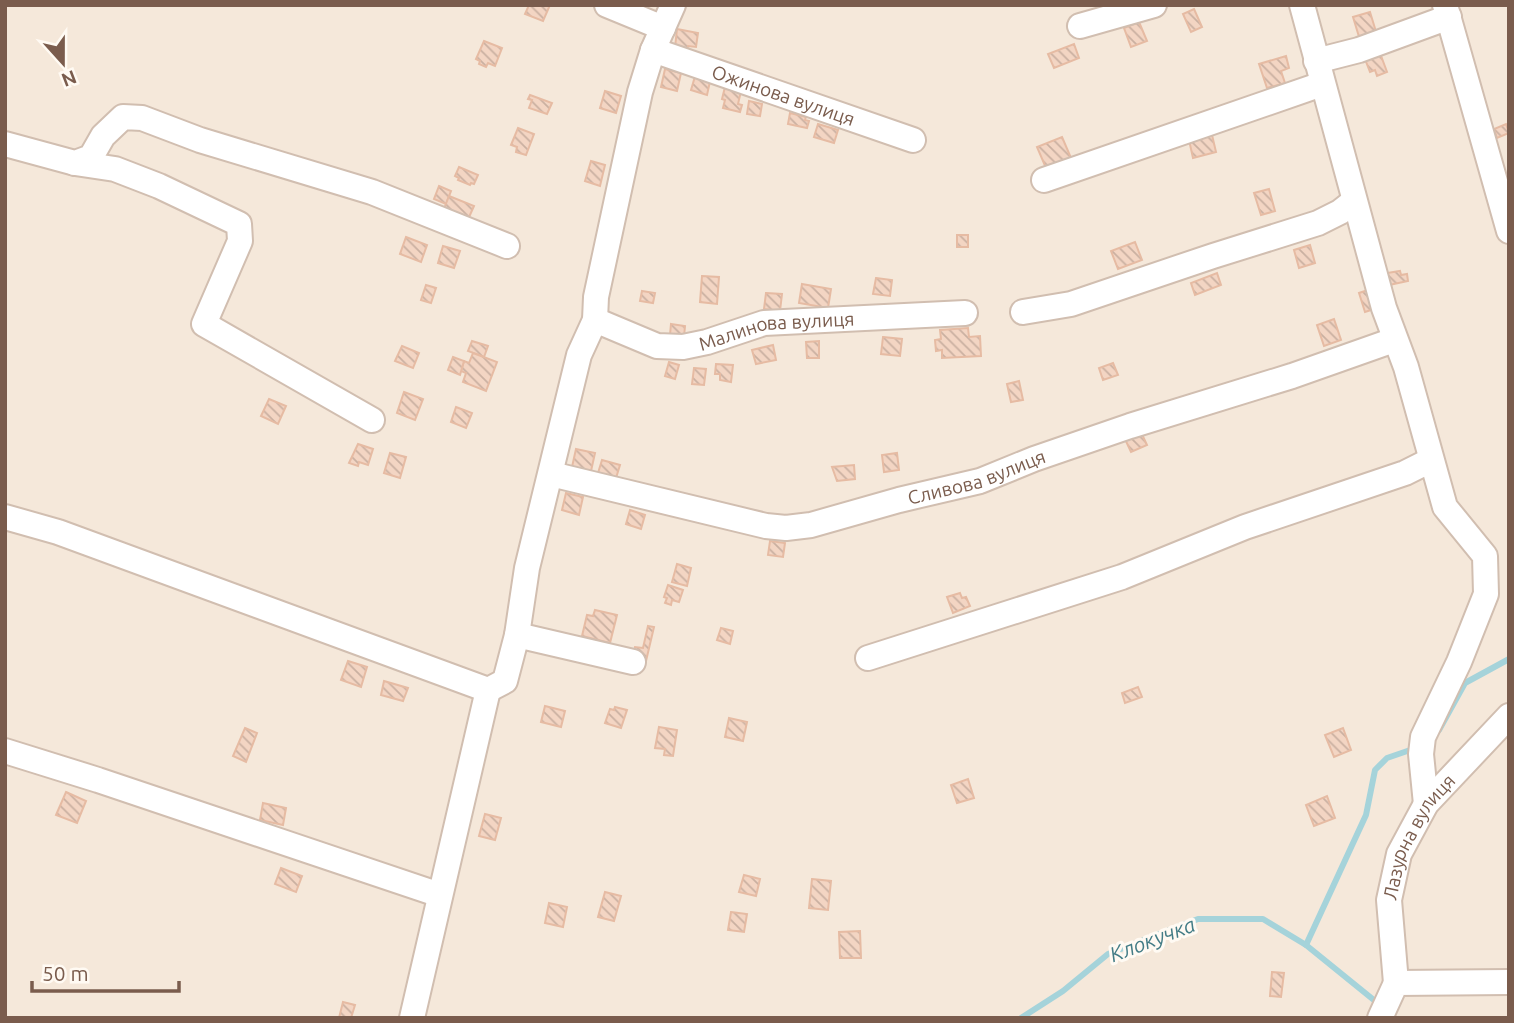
<svg xmlns="http://www.w3.org/2000/svg" width="1514" height="1023" font-family="Ubuntu,sans-serif">
  <defs>
    <pattern id="building-back-hatch" width="6" height="6" patternUnits="userSpaceOnUse" patternTransform="scale(1.75)"><rect width="6" height="6" fill="#f3d5c3"/><path d="M-1 5l2 2M0 0l6 6M5-1l2 2" fill="none" stroke="#cab0a1"/></pattern>
  </defs>
  <rect width="100%" height="100%" fill="#fdf6ec"/>
  <!-- residential -->
  <rect fill="#f5e8da" x="5" y="5" width="1504" height="1013"/>
  <g fill="none" stroke-linecap="round" stroke-linejoin="round">
    <!-- stream -->
    <g stroke="#a5d3da" stroke-width="6">
      <path d="M1439 730 1465 683 1509 659"/>
      <path d="M1306 945 1366 815 1375 770 1387 758 1416 748"/>
      <path d="M1021 1018 1063 991 1108 954 1198 919H1263L1306 945 1380 1005"/>
    </g>
  </g>
  <!-- building -->
  <g fill="url(#building-back-hatch)" stroke="#e6bba3" stroke-width="2">
    <path d="M529 5H550L543 21 525 14Z"/>
    <path d="M1194 9 1202 27 1191 32 1183 14Z"/>
    <path d="M1370 12 1377 35 1360 40 1353 17Z"/>
    <path d="M1139 22 1147 41 1131 47 1124 28Z"/>
    <path d="M677 29 698 33 696 47 688 46 687 50 675 48Z"/>
    <path d="M484 41 502 48 495 66 488 63 486 67 479 64 480 61 476 59Z"/>
    <path d="M1074 44 1079 58 1054 68 1048 54Z"/>
    <path d="M1380 53 1387 72 1377 76 1375 70 1370 72 1365 59Z"/>
    <path d="M1286 56 1289 68 1281 71 1285 83 1267 88 1259 64Z"/>
    <path d="M665 69 681 73 677 91 661 87Z"/>
    <path d="M696 73 711 77 707 95 691 90Z"/>
    <path d="M725 87 741 91 738 104 742 105 740 112 723 108 725 100 722 99Z"/>
    <path d="M605 91 621 96 616 113 600 108Z"/>
    <path d="M530 95 552 103 547 114 529 108 532 100 528 99Z"/>
    <path d="M749 101 762 104 760 116 747 114Z"/>
    <path d="M790 113 806 117 805 120 809 121 807 128 788 124Z"/>
    <path d="M818 124 838 130 834 143 814 137Z"/>
    <path d="M1506 124 1509 133 1497 138 1494 129Z"/>
    <path d="M518 128 534 134 526 155 516 152 517 147 511 145Z"/>
    <path d="M1212 135 1216 152 1193 158 1189 140Z"/>
    <path d="M1062 137 1071 158 1046 168 1037 147Z"/>
    <path d="M591 161 605 165 600 186 585 181Z"/>
    <path d="M459 167 478 175 474 184 471 183 470 185 458 180 459 178 455 176Z"/>
    <path d="M439 186 451 191 446 204 434 199Z"/>
    <path d="M1269 189 1275 211 1261 215 1254 193Z"/>
    <path d="M449 196 474 206 466 224 442 214Z"/>
    <rect x="957" y="235" width="11" height="12"/>
    <path d="M406 237 427 245 421 262 400 254Z"/>
    <path d="M1135 242 1142 260 1118 269 1111 251Z"/>
    <path d="M1310 245 1315 263 1299 268 1294 250Z"/>
    <path d="M443 246 460 251 454 268 438 263Z"/>
    <path d="M1400 271 1401 275 1407 274 1408 281 1389 285 1387 273Z"/>
    <path d="M1217 273 1221 285 1195 295 1191 283Z"/>
    <path d="M702 276 719 277 717 304 700 302Z"/>
    <path d="M876 278 892 280 890 296 873 294Z"/>
    <path d="M802 284 831 289 828 308 799 303Z"/>
    <path d="M426 285 436 288 431 303 421 300Z"/>
    <path d="M1368 290 1374 309 1365 312 1359 293Z"/>
    <path d="M642 291 655 293 653 303 640 301Z"/>
    <path d="M766 293 782 294 780 311 764 309Z"/>
    <path d="M1334 319 1341 340 1324 346 1317 325Z"/>
    <path d="M671 324 685 326 684 337 670 335Z"/>
    <path d="M968 328 969 337 980 336 981 356 942 358V350L936 351 935 340 941 339 940 330Z"/>
    <path d="M883 337 902 339 900 356 881 354Z"/>
    <path d="M472 341 488 346 484 357 468 351Z"/>
    <path d="M819 341V358H807L806 342Z"/>
    <path d="M773 345 776 360 756 364 752 350Z"/>
    <path d="M402 346 419 353 413 368 395 361Z"/>
    <path d="M473 353 497 362 486 391 463 382 466 373 461 371 464 361 469 363Z"/>
    <path d="M453 357 464 361 460 375 448 370Z"/>
    <path d="M669 362 679 365 675 379 665 376Z"/>
    <path d="M1113 363 1118 375 1103 380 1099 368Z"/>
    <path d="M716 364 733 365 731 382 720 380V374H715Z"/>
    <path d="M694 368 706 369 704 385 692 384Z"/>
    <path d="M1019 381 1023 400 1011 402 1007 384Z"/>
    <path d="M404 392 423 399 415 420 397 413Z"/>
    <path d="M269 399 286 406 278 424 261 416Z"/>
    <path d="M456 407 472 413 466 428 451 422Z"/>
    <path d="M1140 430 1147 445 1131 452 1124 437Z"/>
    <path d="M358 444 373 449 368 465 359 462 358 466 349 463Z"/>
    <path d="M576 449 595 453 591 471 572 467Z"/>
    <path d="M390 453 406 457 400 478 384 473Z"/>
    <path d="M897 453 899 470 884 472 882 455Z"/>
    <path d="M602 460 620 465 616 478 598 473Z"/>
    <path d="M854 465 855 479 837 481 832 467Z"/>
    <path d="M566 493 583 497 579 515 562 510Z"/>
    <path d="M630 510 645 515 641 529 626 524Z"/>
    <path d="M770 541 785 543 783 557 768 555Z"/>
    <path d="M677 564 691 568 687 586 672 582Z"/>
    <path d="M668 585 683 590 679 602 672 600 671 605 665 603 667 598 664 597Z"/>
    <path d="M960 593 962 598 966 597 970 606 953 613 947 597Z"/>
    <path d="M595 610 617 615 610 643 582 636 587 615 593 616Z"/>
    <path d="M648 626 654 627 646 661 633 658 635 647 643 648Z"/>
    <path d="M721 628 733 631 730 644 717 640Z"/>
    <path d="M348 661 367 667 361 687 341 680Z"/>
    <path d="M384 681 408 688 403 701 381 695Z"/>
    <path d="M1138 687 1142 697 1125 703 1122 693Z"/>
    <path d="M545 706 565 711 561 727 541 722Z"/>
    <path d="M615 707 627 710 621 728 605 723 610 709 614 710Z"/>
    <path d="M729 718 747 722 743 741 725 737Z"/>
    <path d="M659 727 677 730 673 756 664 755 665 749 655 748Z"/>
    <path d="M245 728 257 733 246 762 233 756Z"/>
    <path d="M1343 728 1351 750 1334 757 1325 735Z"/>
    <path d="M968 779 974 798 957 803 951 785Z"/>
    <path d="M66 792 86 801 77 823 56 815Z"/>
    <path d="M1327 796 1335 818 1314 826 1306 805Z"/>
    <path d="M263 803 286 808 283 825 260 820Z"/>
    <path d="M485 814 501 818 495 840 479 836Z"/>
    <path d="M281 868 302 876 296 892 275 884Z"/>
    <path d="M744 875 760 879 756 896 739 892Z"/>
    <path d="M812 879 831 881 828 910 809 908Z"/>
    <path d="M605 892 621 896 614 921 598 917Z"/>
    <path d="M549 903 567 907 563 927 545 923Z"/>
    <path d="M731 912 747 914 744 932 728 930Z"/>
    <path d="M860 931 861 958H840L839 932Z"/>
    <path d="M1272 972 1284 973 1281 997 1270 996Z"/>
    <path d="M343 1002 355 1005 351 1018H339Z"/>
  </g>
  <g fill="none" stroke-linecap="round" stroke-linejoin="round">
    <!-- minor casing -->
    <g stroke="#d1beb0" stroke-width="28">
      <g id="minor">
        <path d="M607 5 663 28"/>
        <path d="M1302 5 1384 308 1406 367 1445 507 1485 556 1486 594 1459 662 1423 737 1421 754 1426 804"/>
        <path d="M1445 5 1509 231"/>
        <path d="M1080 26 1154 5"/>
        <path id="s1" d="M653 50 913 140"/>
        <path d="M1316 61 1359 50 1449 17"/>
        <path d="M5 144 75 163 91 157 103 136 123 117 142 118 200 140 372 192 507 246"/>
        <path d="M75 163 115 169 159 186 239 224 240 241 204 324 372 420"/>
        <path d="M1044 180 1322 84"/>
        <path d="M1023 312 1071 304 1213 256 1318 223 1340 212 1354 201"/>
        <path id="s2" d="M595 320 657 346 683 347 707 342 764 323 965 313"/>
        <path id="s3" d="M551 474 766 526 786 528 811 525 899 500 980 481 1034 459 1130 426 1292 376 1394 340"/>
        <path d="M5 517 58 532 488 690 505 681 517 635 527 568 579 355 595 320 596 297 640 92 653 50 673 5"/>
        <path d="M517 635 633 662"/>
        <path d="M868 658 1122 577 1245 527 1405 473 1431 460"/>
        <path d="M5 751 98 780 440 895"/>
        <path id="s4" d="M1396 983 1389 900 1399 854 1426 804 1509 716"/>
        <path d="M412 1018 488 690"/>
        <path d="M1380 1018 1396 983 1509 982"/>
      </g>
    </g>
    <!-- minor -->
    <use href="#minor" stroke="#fff" stroke-width="24"/>
  </g>
  <g text-anchor="middle" dominant-baseline="central" stroke-width="6" stroke-linejoin="round" paint-order="stroke">
    <!-- street labels -->
    <g font-size="19" fill="#7a5c4d" stroke="#fffaf3">
      <text stroke="none"><textPath href="#s1" startOffset="138">Ожинова вулиця</textPath></text>
      <text stroke="none"><textPath href="#s2" startOffset="189">Малинова вулиця</textPath></text>
      <text stroke="none"><textPath href="#s3" startOffset="439">Сливова вулиця</textPath></text>
      <text stroke="none"><textPath href="#s4" startOffset="154">Лазурна вулиця</textPath></text>
    </g>
    <!-- water labels -->
    <g font-size="21" font-style="italic" fill="#437c86" stroke="#fffaf3">
      <text transform="translate(1152 939) rotate(-21)">Клокучка</text>
    </g>
  </g>
  <!-- border -->
  <rect width="1514" height="1023" fill="none" stroke="#7a5c4d" stroke-width="14"/>
  <!-- north arrow -->
  <g transform="translate(63 63) rotate(159)" stroke="#fffaf3" stroke-width="5" paint-order="stroke">
  <path d="M0-5L12 26L0 18L-12 26Z" fill="#7a5c4d"/>
  <text y="-10" font-size="19" font-weight="bold" text-anchor="middle" fill="#7a5c4d">N</text>
  </g>
  <!-- scale -->
  <path d="M32 981v10h147v-10" fill="none" stroke="#7a5c4d" stroke-width="3.5"/>
  <text x="42" y="981" font-size="21" fill="#7a5c4d" stroke="#fffaf3" stroke-width="5" paint-order="stroke">50 m</text>
</svg>
